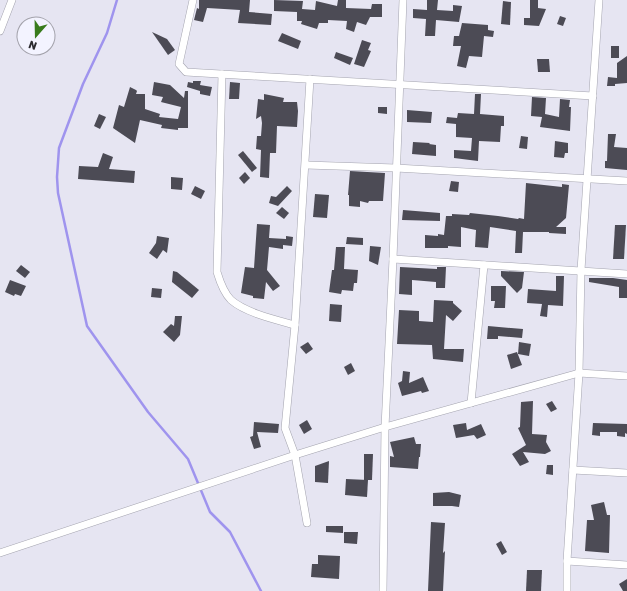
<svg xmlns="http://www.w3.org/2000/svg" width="627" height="591" font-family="Rubik,sans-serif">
  <rect width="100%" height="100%" fill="#e6e5f2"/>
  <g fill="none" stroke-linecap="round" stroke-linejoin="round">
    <!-- stream -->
    <path stroke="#9f94ee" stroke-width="2.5" d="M117 0 107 33 83 84 59 148 57 177 58 193 87 326 148 412 188 459 210 512 230 532 261 591"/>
  </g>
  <!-- building -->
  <g fill="#4c4b55">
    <path d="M199 0H250L249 12 272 14 271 25 238 23 240 10 224 9 207 8 203 22 194 20 197 8 199 9Z"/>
    <path d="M274 0 303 1 302 9 315 10 316 1 337 6 338 0H346V8L371 9 372 4H382V17H370L366 25 357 22 354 32 346 29 347 21 328 20V23H319L317 29 301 24 302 21H297V12L274 11Z"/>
    <path d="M427 0H438L437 10 453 11V5L462 6 459 22 436 20 435 36H425L426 19 413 18V9L427 10Z"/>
    <path d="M530 0H538V8L546 9 539 26 524 25V18H530Z"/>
    <path d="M503 1 511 2 510 25 501 24Z"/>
    <path d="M560 16 566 18 563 26 557 24Z"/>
    <path d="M462 23 488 25V30L494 31 493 37 484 36 482 57 469 56 466 68 457 66 461 46H453L454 36H459Z"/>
    <path d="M152 32 167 39 175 50 168 55Z"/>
    <path d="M282 33 301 41 298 49 278 41Z"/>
    <path d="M362 40 371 43 368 50 371 51 364 67 354 64Z"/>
    <rect x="611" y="46" width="8" height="12"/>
    <path d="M336 52 353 58 350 65 334 58Z"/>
    <path d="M627 56V83L615 84V86H607L608 77 617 78V63Z"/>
    <path d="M537 59H549L550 72H538Z"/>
    <path d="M193 81H201L200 85 212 87 210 96 200 94V91L187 87 188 82 193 83Z"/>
    <path d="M154 82 170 85 184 98 185 91H188V128H178V130L161 128 162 125 140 120 135 143 113 128 119 105 124 107 130 87 136 90 137 91 136 94H145V109L160 114 159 117 178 119 181 107 161 102 163 97 152 95Z"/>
    <path d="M230 82 240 83 239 99H229Z"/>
    <path d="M264 94 284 98 283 102H297L298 111 297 127 277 126 276 153H270L269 178 260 177 261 150 256 149 257 136H261L262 123 261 116 256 119 258 99 264 100Z"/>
    <path d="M475 94H481L480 114 504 116V126H501L500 142 479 141 478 161 454 158V150L471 151 472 138 456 137V124L446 123 447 117 457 118 458 113 474 114Z"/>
    <path d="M532 97 546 98 545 114 559 117 560 99 570 100 569 107H571L570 131 540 127 542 117 531 116Z"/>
    <path d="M378 107H387V114L378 113Z"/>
    <path d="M407 110 432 112 431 123 407 122Z"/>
    <path d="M99 114 106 117 100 129 94 126Z"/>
    <path d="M608 134H616L614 147 627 148V170L605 168V161H607Z"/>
    <path d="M521 136 528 137 527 149 519 148Z"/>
    <path d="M555 141 568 143V153H565L564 158 554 157Z"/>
    <path d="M413 142 430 143 429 144 436 145V156L412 154Z"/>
    <path d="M243 151 257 168 252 172 238 155Z"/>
    <path d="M103 153 113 157 109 169 135 171 134 183 78 179 79 166 98 167Z"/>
    <path d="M350 171 385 173 383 201H369L368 203 360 201V207L349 206V195H348Z"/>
    <path d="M245 172 250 178 244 184 239 178Z"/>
    <path d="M171 177 183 178 182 190 171 189Z"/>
    <path d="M451 181 459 182 458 192 449 191Z"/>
    <path d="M526 183 562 187V184L569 185 566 218 556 227H566V234L549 233V232H523L522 253H515L516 231 490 227 488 248 475 247 476 230 461 227V247L448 246V248H425V235L438 236V234L444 235 446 216H452V214L469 215 470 213 498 216 518 219 519 218 524 219Z"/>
    <path d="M195 186 205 191 201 199 191 194Z"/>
    <path d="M287 186 292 191 278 206 269 203 271 196 276 197Z"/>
    <path d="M315 194 329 195 327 218 313 217Z"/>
    <path d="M282 207 289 213 284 219 276 213Z"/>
    <path d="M403 210 440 213V221L402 220Z"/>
    <path d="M257 224 270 225 269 238 286 239V236L293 237 292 246 283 245V249L269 247 267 270 280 286 273 291 266 282 264 299 253 298V296L241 293 245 267 254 268Z"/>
    <path d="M615 225H626L624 259H613Z"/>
    <path d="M157 236 169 238 167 253 163 250 157 259 149 253 156 243Z"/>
    <path d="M347 237 363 238V245L346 244Z"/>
    <path d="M370 246 381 247 378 265 369 261Z"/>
    <path d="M336 247H345L344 269 358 270 357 283H354L353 291 342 290 341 294 329 292 332 270H334Z"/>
    <path d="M21 265 30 272 25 278 16 271Z"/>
    <path d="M400 267 437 269V267H446L445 288H436V282L412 280V295L399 294Z"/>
    <path d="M173 271 177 272 199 290 192 298 172 282Z"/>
    <path d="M501 271 524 272 522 288 517 293 501 276Z"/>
    <path d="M556 276H564L563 306 548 305 547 317 540 316 542 304 527 303 528 289 556 291Z"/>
    <path d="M589 278H613L627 280V298H619V287L589 282Z"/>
    <path d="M10 280 26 286 21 296 15 294 14 296 5 292Z"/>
    <path d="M491 286H506L505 308H494L495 301H491Z"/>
    <path d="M152 288 162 289 161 298 151 297Z"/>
    <path d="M434 300 453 301V303L462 311 453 321 446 315 444 349H464L463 362 433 359 432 345 397 344 399 310 419 311V321L433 322Z"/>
    <path d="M330 304 342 305 341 322 329 321Z"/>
    <path d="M175 316H182L180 335 174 342 163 332 171 324 174 326Z"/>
    <path d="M488 326 523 329 522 338 498 336V339H487Z"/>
    <path d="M308 342 313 349 306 354 300 347Z"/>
    <path d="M519 342 531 344 529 356 518 354Z"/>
    <path d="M517 352 522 365 511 369 507 355Z"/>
    <path d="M351 363 355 371 348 375 344 367Z"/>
    <path d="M403 371 410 372 409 383 423 377 429 391 422 393 421 391 402 396 398 383 402 381Z"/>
    <path d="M533 401 532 434 547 435 546 442 551 451 545 454 523 452 529 462 520 466 512 454 526 445 518 428 520 427 521 402Z"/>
    <path d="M552 401 557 409 551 412 546 404Z"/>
    <path d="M307 420 312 429 304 434 299 425Z"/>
    <path d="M254 422 279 424 278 433 257 432 261 447 254 449 250 437 253 436Z"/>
    <path d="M466 423 467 430 481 424 486 435 477 439 474 435 456 438 453 425Z"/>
    <path d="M593 423 627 424V434L625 433V437L617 436V432H600V436L592 435Z"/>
    <path d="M414 437 416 444H421L420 457H419L418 469 390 467V456L394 457 390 442Z"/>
    <path d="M364 454H373L372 480H364Z"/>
    <path d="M329 461 328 483 315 482V466Z"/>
    <path d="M547 465H553V475L546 474Z"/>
    <path d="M346 479 368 480 367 497 345 495Z"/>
    <path d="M449 492 461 495 459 507 452 506H433V493Z"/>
    <path d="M604 502 607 515H610L609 553 585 551 587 520H594L591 505Z"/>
    <path d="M431 522 445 523 443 553 445 551 443 591H428Z"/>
    <path d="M326 526H343V533L326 532Z"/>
    <path d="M344 532H358L357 544 344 543Z"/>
    <path d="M501 541 507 552 502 555 496 544Z"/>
    <path d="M318 555 340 556 339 579 311 577 312 564H318Z"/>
    <path d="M527 570H542L541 591H526Z"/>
    <path d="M627 579V591H623L619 584Z"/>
  </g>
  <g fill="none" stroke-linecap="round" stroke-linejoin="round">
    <!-- street casing -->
    <g stroke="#a4a4af" stroke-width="8">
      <g id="street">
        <path d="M193 0 179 64 186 72 593 96"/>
        <path d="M0 31 12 0"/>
        <path d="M222 74 217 272C220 282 224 293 231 300 246 313 277 320 295 325"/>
        <path d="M306 165 396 168 627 181"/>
        <path d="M393 259 627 274"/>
        <path d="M471 403 484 265"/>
        <path d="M573 470 627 473"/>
        <path d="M307 523 295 455 285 428 295 325 310 79"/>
        <path d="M0 553 295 455 385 427 579 373 627 376"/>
        <path d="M567 561 627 565"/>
        <path d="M383 591 385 427 393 259 403 0"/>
        <path d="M567 591V561L579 373 581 270 599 0"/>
      </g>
    </g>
    <!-- street -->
    <use href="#street" stroke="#fff" stroke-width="7"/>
  </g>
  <!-- north arrow -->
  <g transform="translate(36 36) rotate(200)"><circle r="19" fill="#f3f3ff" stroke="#a3a2ab"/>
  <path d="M0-3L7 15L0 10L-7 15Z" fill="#387b1c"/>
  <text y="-6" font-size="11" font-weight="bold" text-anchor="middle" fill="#2a292e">N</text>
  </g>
</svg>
